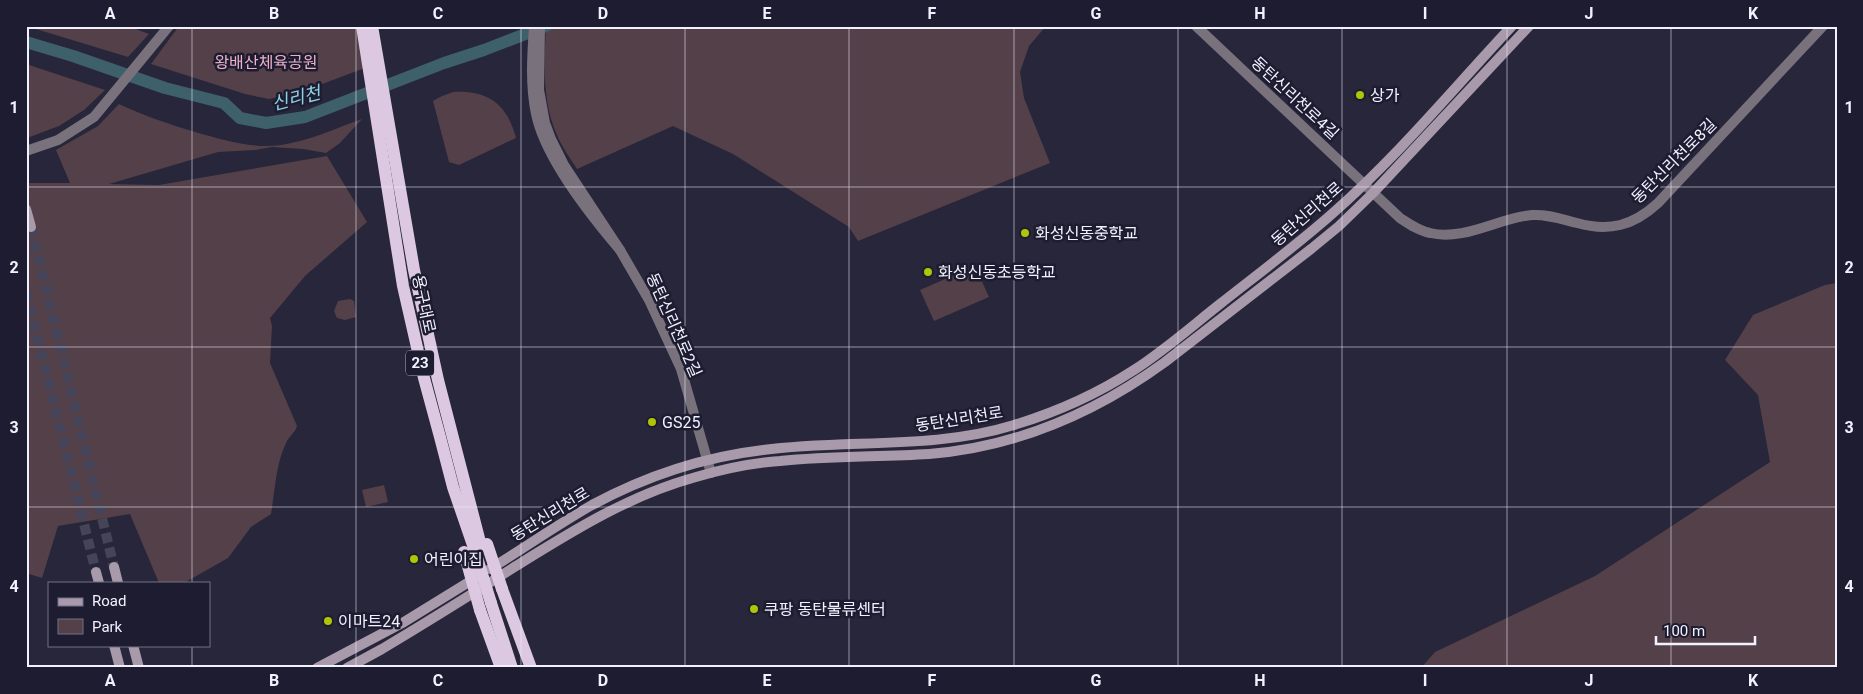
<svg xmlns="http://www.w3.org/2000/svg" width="1863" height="694" font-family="Roboto,'Noto Sans KR',sans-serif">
  <rect width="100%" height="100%" fill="#27263a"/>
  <!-- green -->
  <g fill="#544048">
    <path d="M26 26H128L149 34 128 57Z"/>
    <path d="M179 26H362L370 66 301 92 269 99 245 94 151 64Z"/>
    <path d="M546 26H1046L1029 46 1020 72 1024 98 1050 163 858 241 849 227 733 154 673 126 577 169C570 158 562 147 557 135 542 102 544 62 546 26Z"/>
    <path d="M26 64 105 90 84 110 59 126 27 138Z"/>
    <path d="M453 92C488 90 507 104 516 138L459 165 449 162 433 101 442 96Z"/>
    <path d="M119 104C144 116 169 124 195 132 224 140 251 149 281 145 309 141 336 128 362 119L340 143 326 153 303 149 272 147 255 150 218 152 109 184 159 185 327 156 367 222 305 276 270 318 272 326 270 363 297 426C295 433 289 436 286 443 276 463 275 491 271 514L251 527 228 558 184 583H159L130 514 58 526 42 578 26 573V183H70L56 150 98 126Z"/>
    <path d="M975 266 989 297 934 321 920 290Z"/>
    <path d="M1837 283V668H1421L1435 652 1595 576 1770 462 1758 395 1725 360 1753 315 1825 285Z"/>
    <path d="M350 299 354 301 356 317 345 320 337 318 334 311 338 301Z"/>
    <path d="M384 485 388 502 366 507 362 490Z"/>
  </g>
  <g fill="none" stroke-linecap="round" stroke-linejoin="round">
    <!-- river -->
    <path stroke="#3d606b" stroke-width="12" d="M26 42 73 56 165 88 224 103 240 118 266 123 305 117 444 63 484 50 546 26"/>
    <!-- secondary-tunnel -->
    <g stroke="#454458" stroke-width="10" stroke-dasharray="10 5" stroke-linecap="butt">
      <path d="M31 227 114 567"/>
      <path d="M26 292 96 572"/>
    </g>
    <!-- tertiary -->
    <g stroke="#79717c" stroke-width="10">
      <path d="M534 26C532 56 530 85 536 114 545 158 591 216 620 250L564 165 551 139 545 123 539 90 540 26"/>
      <path d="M1196 26 1400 218C1409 224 1419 231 1430 233 1465 241 1498 218 1532 215 1547 214 1561 219 1577 223 1609 232 1633 226 1658 203L1823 26"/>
      <path d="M26 151 58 140 94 117 169 26"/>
      <path d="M620 250 649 300 681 369 711 473"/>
    </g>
    <!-- secondary -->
    <g stroke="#a899ab" stroke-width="10">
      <path d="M26 209 31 227"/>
      <path d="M114 567 118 583"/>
      <path d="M490 569C524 548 557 525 592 505 644 477 704 457 763 450 847 439 933 450 1014 425 1057 412 1097 394 1134 370 1165 350 1192 326 1220 304 1258 274 1297 245 1333 213 1398 156 1453 89 1512 26"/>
      <path d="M96 572 99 583"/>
      <path d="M114 645 120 668"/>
      <path d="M133 645 139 668"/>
      <path d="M317 668 404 622 477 577"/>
      <path d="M347 668 382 649C427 622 472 594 516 566 574 530 630 495 696 477 723 469 751 463 780 461 829 456 879 457 929 454 1016 447 1095 413 1165 362L1311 249 1339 226 1373 193 1529 26"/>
    </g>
    <!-- trunk -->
    <g stroke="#dcc8e0" stroke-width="12">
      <path d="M362 26 403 286 424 378 440 437 453 487 474 548"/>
      <path d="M372 26 414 270 438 380 481 546"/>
      <path d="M502 589 531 668"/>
      <path d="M491 603 512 668"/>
      <path d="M480 610 501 668"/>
    </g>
    <!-- trunk-bridge -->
    <g stroke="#dcc8e0" stroke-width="12">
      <path d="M487 544 502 589"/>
      <path d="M474 548 491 603"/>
      <path d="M464 552 480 610"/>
    </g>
  </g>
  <!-- grid -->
  <path fill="none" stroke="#f1f1ff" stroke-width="1" stroke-opacity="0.55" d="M192 26V583M356 26V668M521 26V668M685 26V668M849 26V668M1014 26V668M1178 26V668M1342 26V668M1507 26V668M1671 26V668M26 187H1837M26 347H1837M26 507H1837M192 645V668"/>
  <!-- markers -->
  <g fill="#afc507" stroke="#1d1c30" stroke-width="2">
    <circle cx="1360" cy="95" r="5"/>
    <circle cx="1025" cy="233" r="5"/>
    <circle cx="928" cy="272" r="5"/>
    <circle cx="652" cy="422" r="5"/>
    <circle cx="414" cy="559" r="5"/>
    <circle cx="754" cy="609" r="5"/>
    <circle cx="328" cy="621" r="5"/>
  </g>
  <g text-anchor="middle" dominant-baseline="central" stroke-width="5" stroke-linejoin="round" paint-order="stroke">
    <!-- shield labels -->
    <rect fill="#1d1c30" stroke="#b1b1c1" stroke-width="1" x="406" y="350.5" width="28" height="25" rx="4"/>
    <g font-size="15" font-weight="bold" fill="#f1f1ff">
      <text x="420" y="363">23</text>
    </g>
    <!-- park labels -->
    <g font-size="16" fill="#ecb1c8" stroke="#1d1c30">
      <text x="266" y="62">왕배산체육공원</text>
    </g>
    <!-- poi labels -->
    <g font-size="16" fill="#f1f1ff" stroke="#1d1c30" text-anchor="start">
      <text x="1370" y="95">상가</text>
      <text x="1035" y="233">화성신동중학교</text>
      <text x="938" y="272">화성신동초등학교</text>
      <text x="662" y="422">GS25</text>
      <text x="424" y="559">어린이집</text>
      <text x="764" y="609">쿠팡 동탄물류센터</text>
      <text x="338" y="621">이마트24</text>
    </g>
    <!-- street labels -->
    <g font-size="16" fill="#f1f1ff" stroke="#1d1c30">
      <text transform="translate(1295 98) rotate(43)">동탄신리천로4길</text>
      <text transform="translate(1674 161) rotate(-45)">동탄신리천로8길</text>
      <text transform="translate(1307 214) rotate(-41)">동탄신리천로</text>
      <text transform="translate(424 304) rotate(78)">용구대로</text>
      <text transform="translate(674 325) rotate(66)">동탄신리천로2길</text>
      <text transform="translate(959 419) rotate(-9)">동탄신리천로</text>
      <text transform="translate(550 514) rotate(-31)">동탄신리천로</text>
    </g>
    <!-- water labels -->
    <g font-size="18" font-style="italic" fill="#8ed2e7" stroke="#1d1c30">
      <text transform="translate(296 98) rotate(-14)">신리천</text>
    </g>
  </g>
  <!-- border -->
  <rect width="1863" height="694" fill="none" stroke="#1d1c30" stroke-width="55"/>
  <!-- legend -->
  <rect x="48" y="582" width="162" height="65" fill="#1d1c30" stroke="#727183"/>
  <rect x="58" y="598" width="25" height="8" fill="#a899ab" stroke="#727183"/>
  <text x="92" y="606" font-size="15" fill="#f1f1ff">Road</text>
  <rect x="58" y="619" width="25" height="15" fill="#544048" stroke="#727183"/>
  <text x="92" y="632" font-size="15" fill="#f1f1ff">Park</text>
  <!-- scale -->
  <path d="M1656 636v8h99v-8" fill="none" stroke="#f1f1ff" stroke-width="2.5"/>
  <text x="1663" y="636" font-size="15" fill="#f1f1ff" stroke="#1d1c30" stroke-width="4" paint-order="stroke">100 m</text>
  <rect x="28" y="28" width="1808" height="638" fill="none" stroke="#f1f1ff" stroke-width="2"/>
  <g font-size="16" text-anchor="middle" font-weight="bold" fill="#f1f1ff">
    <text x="110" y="19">A</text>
    <text x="274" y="19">B</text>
    <text x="438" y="19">C</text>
    <text x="603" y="19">D</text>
    <text x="767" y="19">E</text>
    <text x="932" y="19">F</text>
    <text x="1096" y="19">G</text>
    <text x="1260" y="19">H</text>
    <text x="1425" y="19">I</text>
    <text x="1589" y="19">J</text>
    <text x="1753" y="19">K</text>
    <text x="14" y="113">1</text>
    <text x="1849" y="113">1</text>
    <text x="14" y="273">2</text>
    <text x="1849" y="273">2</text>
    <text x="14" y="433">3</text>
    <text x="1849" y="433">3</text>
    <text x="14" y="592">4</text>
    <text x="1849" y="592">4</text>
    <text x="110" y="686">A</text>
    <text x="274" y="686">B</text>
    <text x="438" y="686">C</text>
    <text x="603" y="686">D</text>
    <text x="767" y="686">E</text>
    <text x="932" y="686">F</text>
    <text x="1096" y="686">G</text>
    <text x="1260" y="686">H</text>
    <text x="1425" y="686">I</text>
    <text x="1589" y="686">J</text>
    <text x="1753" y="686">K</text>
  </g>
</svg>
